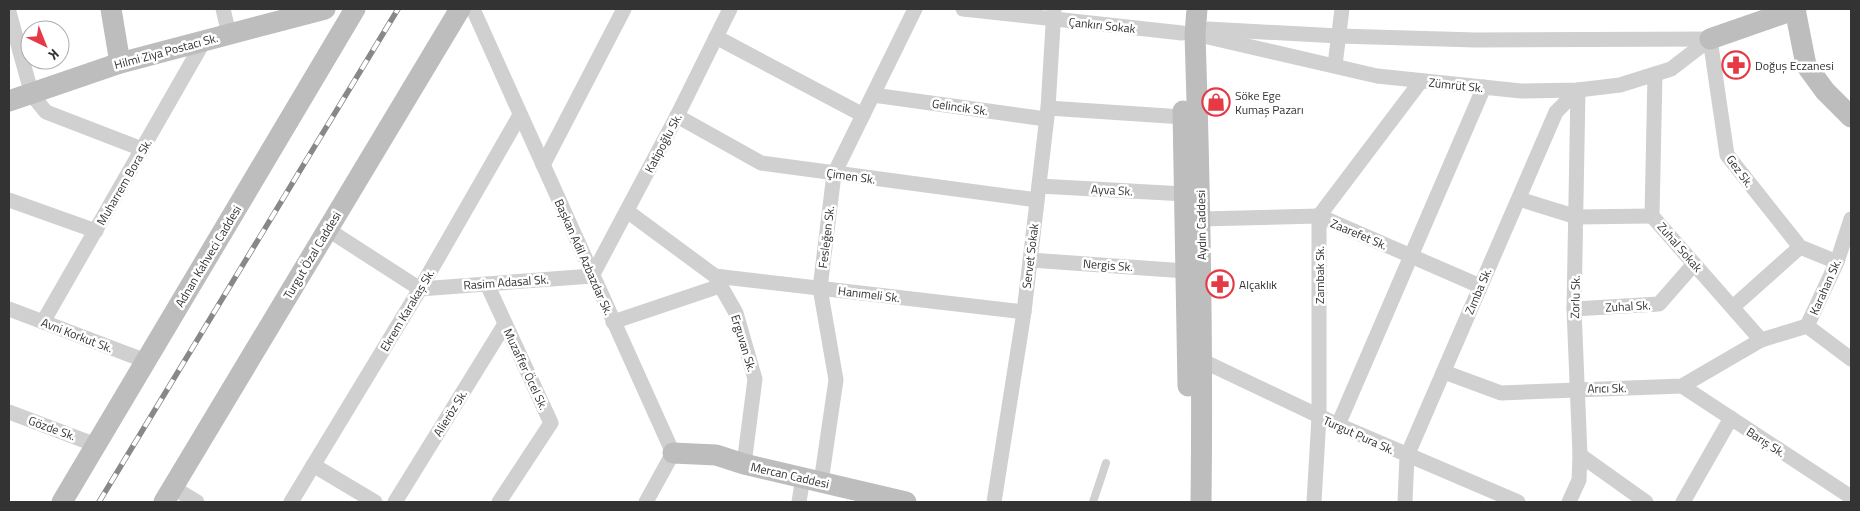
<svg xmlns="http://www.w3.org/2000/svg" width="1860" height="511" font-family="'Titillium Web',sans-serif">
  <rect width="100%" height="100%" fill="#fff"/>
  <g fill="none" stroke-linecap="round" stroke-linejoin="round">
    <!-- lane -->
    <path stroke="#d0d0d0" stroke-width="8" d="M1093 502 1106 463"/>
    <!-- street -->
    <g stroke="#d0d0d0" stroke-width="15">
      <path d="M223 9 229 34"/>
      <path d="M473 9 673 453 646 502"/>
      <path d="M963 9 1182 33"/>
      <path d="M9 12 32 95 46 112 142 149"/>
      <path d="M1208 29 1338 36 1476 40 1710 39"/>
      <path d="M1195 34 1377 76 1521 91 1578 90 1620 85 1671 69 1710 39"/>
      <path d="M716 37 863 115"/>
      <path d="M1710 39 1727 155 1800 247 1837 262"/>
      <path d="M1335 65 1342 9"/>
      <path d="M1655 74 1652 216 1761 340"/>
      <path d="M873 95 1046 119"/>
      <path d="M1048 108 1183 117"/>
      <path d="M677 116 761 163 1037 200"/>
      <path d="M543 165 624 9"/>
      <path d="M1039 186 1185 194"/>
      <path d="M1519 199 1577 217 1652 216"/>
      <path d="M9 200 96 231"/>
      <path d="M627 211 715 276 736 313 755 379 744 464"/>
      <path d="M1201 219 1319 216 1480 286"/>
      <path d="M327 229 420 289 592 276 677 116 730 9"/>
      <path d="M1030 260 1186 271"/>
      <path d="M715 276 1024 312"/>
      <path d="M487 284 551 423 499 502"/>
      <path d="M1734 306 1800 247"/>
      <path d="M9 309 146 361"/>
      <path d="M1574 309 1659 304 1694 264"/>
      <path d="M43 322 204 41"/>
      <path d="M613 322 720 286"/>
      <path d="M1807 326 1837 262 1851 219"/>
      <path d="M1203 361 1338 425 1518 502"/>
      <path d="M1444 372 1501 393 1682 386 1761 340 1807 326 1851 359"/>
      <path d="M1682 386 1851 497"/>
      <path d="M9 412 96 445"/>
      <path d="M1338 425 1484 87"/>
      <path d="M1580 455 1646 502"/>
      <path d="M313 465 375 502"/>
      <path d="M821 482 836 380 820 288 834 174 915 9"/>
      <path d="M172 487 197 502"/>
      <path d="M291 502 420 289 520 115"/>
      <path d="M395 502 505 324"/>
      <path d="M799 502 803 477"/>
      <path d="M994 502 1024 312 1048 108 1054 9"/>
      <path d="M1314 502 1319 417V216L1421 81"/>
      <path d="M1405 502 1407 456 1556 112 1578 90"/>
      <path d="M1569 502 1579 480 1580 455 1574 309 1578 90"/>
      <path d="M1683 502 1731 418"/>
    </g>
    <!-- secondary -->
    <g stroke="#bdbdbd" stroke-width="21">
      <path d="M111 9 120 63"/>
      <path d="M1197 9 1195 34C1200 190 1203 346 1201 502"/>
      <path d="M1795 9 1806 65 1825 91 1851 117"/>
      <path d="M1710 39 1796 9"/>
      <path d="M9 101 120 63 325 9"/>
      <path d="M1183 111 1188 386"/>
      <path d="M673 453 716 455 744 464 906 502"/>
      <path d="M62 502 355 9"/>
      <path d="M164 502 460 9"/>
    </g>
    <!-- rail casing -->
    <g stroke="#888" stroke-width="5.5">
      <path id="rail" d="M99 502 398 9"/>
    </g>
    <!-- rail -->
    <use href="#rail" stroke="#fff" stroke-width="4" stroke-dasharray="11" stroke-linecap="butt"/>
  </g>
  <!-- icons -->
  <defs>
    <g id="pharmacy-ring" transform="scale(1.4375)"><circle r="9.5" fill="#fff" stroke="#e63946" stroke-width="1.5"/><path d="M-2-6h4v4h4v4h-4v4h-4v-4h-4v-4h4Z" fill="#e63946"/></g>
    <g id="shop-ring" transform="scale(1.4375)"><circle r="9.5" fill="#fff" stroke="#e63946" stroke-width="1.5"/><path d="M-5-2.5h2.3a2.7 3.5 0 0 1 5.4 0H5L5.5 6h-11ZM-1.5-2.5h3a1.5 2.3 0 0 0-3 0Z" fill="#e63946"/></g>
  </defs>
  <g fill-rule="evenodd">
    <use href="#pharmacy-ring" x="1736" y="65"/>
    <use href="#shop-ring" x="1216" y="102"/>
    <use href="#pharmacy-ring" x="1220" y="284"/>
  </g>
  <g text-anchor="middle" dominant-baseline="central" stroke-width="5" stroke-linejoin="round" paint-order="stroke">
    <!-- street labels -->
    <g font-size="12" fill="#333" stroke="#fff">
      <text transform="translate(1102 25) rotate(6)">Çankırı Sokak</text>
      <text transform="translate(166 51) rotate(-15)">Hilmi Ziya Postacı Sk.</text>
      <text transform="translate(1456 85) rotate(6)">Zümrüt Sk.</text>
      <text transform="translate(960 107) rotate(8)">Gelincik Sk.</text>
      <text transform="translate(663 143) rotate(-62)">Katipoğlu Sk.</text>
      <text transform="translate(1740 171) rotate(54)">Gez Sk.</text>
      <text transform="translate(851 176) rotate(8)">Çimen Sk.</text>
      <text transform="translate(124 182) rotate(-60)">Muharrem Bora Sk.</text>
      <text transform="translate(1112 190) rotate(3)">Ayva Sk.</text>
      <text transform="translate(1201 225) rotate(-91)">Aydın Caddesi</text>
      <text transform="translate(1359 234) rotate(23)">Zaarefet Sk.</text>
      <text transform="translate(826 237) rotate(-83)">Fesleğen Sk.</text>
      <text transform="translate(1680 247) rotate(49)">Zuhal Sokak</text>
      <text transform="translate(312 255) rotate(-59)">Turgut Özal Caddesi</text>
      <text transform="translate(208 256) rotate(-59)">Adnan Kahveci Caddesi</text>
      <text transform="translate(1030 256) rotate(-83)">Servet Sokak</text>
      <text transform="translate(584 257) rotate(66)">Başkan Adil Azbazdar Sk.</text>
      <text transform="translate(1108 265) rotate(4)">Nergis Sk.</text>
      <text transform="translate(1319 275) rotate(-90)">Zambak Sk.</text>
      <text transform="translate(506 282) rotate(-4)">Rasim Adasal Sk.</text>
      <text transform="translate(1825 287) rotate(-66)">Karahan Sk.</text>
      <text transform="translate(1478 291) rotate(-67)">Zımba Sk.</text>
      <text transform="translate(869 294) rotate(7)">Hanımeli Sk.</text>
      <text transform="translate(1575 297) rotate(-89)">Zorlu Sk.</text>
      <text transform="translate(1628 306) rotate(-3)">Zuhal Sk.</text>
      <text transform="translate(407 310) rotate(-59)">Ekrem Karakaş Sk.</text>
      <text transform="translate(77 335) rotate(21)">Avni Korkut Sk.</text>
      <text transform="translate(744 343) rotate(73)">Erguvan Sk.</text>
      <text transform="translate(526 369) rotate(65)">Muzaffer Öcel Sk.</text>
      <text transform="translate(1607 388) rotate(-1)">Arıcı Sk.</text>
      <text transform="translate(450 413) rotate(-58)">Alieröz Sk.</text>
      <text transform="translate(52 428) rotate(20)">Gözde Sk.</text>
      <text transform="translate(1359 435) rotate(24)">Turgut Pura Sk.</text>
      <text transform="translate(1766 442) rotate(33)">Barış Sk.</text>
      <text transform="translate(790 475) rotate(13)">Mercan Caddesi</text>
    </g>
    <!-- poi labels -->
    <g font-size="12" fill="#333" stroke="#fff" text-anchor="start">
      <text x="1755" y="65">Doğuş Eczanesi</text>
      <text x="1235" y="95">Söke Ege<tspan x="1235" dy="14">Kumaş Pazarı</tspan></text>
      <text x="1239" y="284">Alçaklık</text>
    </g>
  </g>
  <!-- border -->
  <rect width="1860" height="511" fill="none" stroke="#333333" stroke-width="20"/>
  <!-- north arrow -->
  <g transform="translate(45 45) rotate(137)"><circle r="24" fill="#ffffff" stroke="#adadad"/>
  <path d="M0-4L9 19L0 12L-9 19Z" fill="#e63946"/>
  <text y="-8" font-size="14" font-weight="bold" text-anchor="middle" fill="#333333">K</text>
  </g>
</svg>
